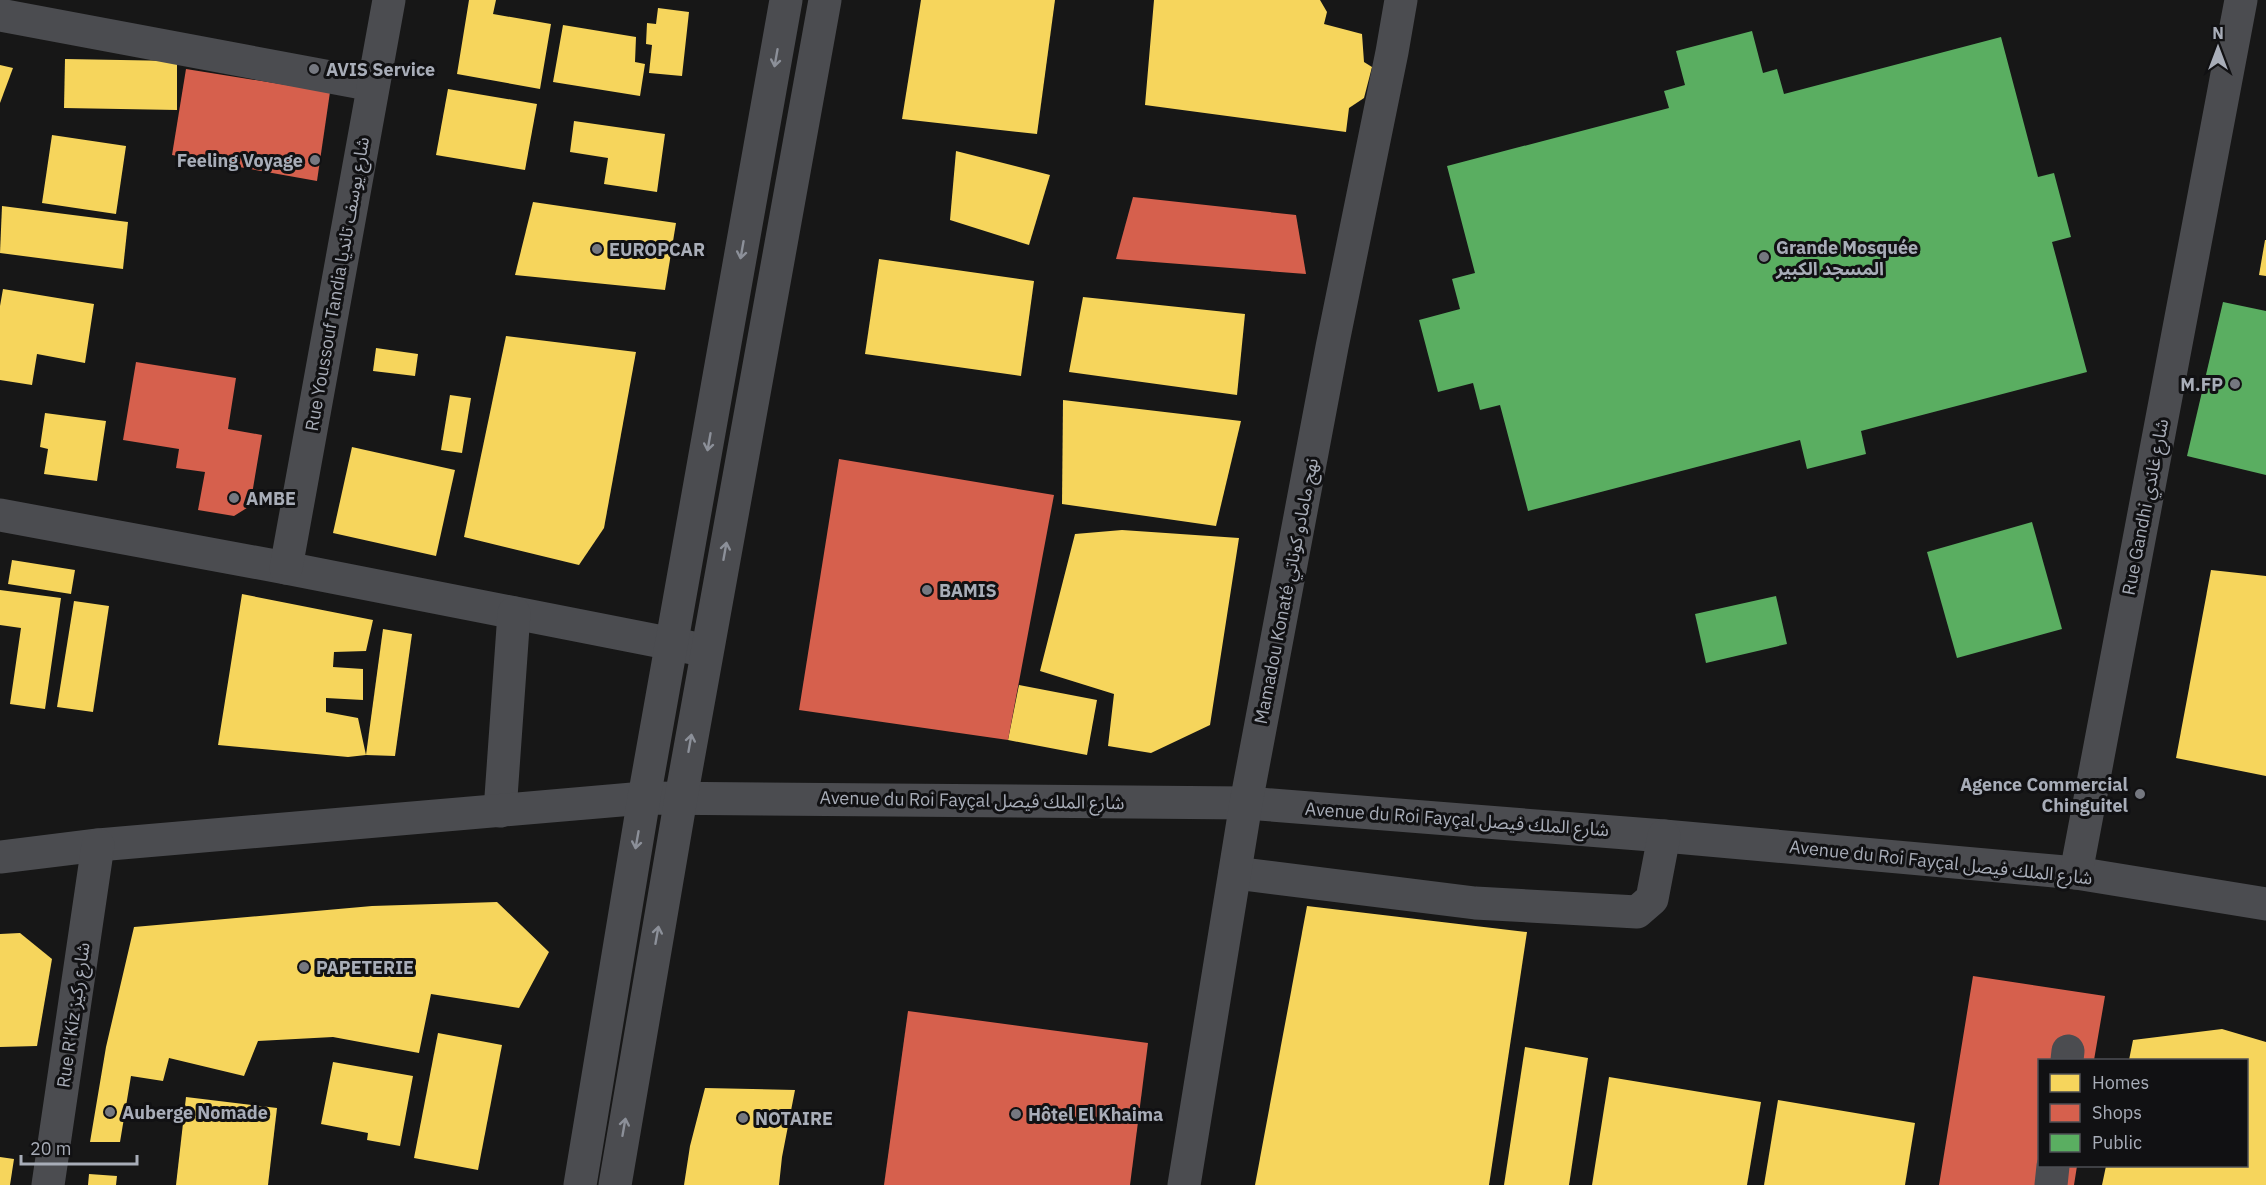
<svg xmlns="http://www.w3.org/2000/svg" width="2266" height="1185" font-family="'IBM Plex Sans','Noto Sans Arabic',sans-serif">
  <rect width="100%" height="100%" fill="#171717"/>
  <!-- homes -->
  <g fill="#f6d55c">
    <path d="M469 0H496L493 14 551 24 540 89 457 74Z"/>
    <path d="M921 0H1055L1037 134 902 119Z"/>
    <path d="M1154 0H1320L1327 12 1324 24 1362 34 1364 62 1372 67 1364 98 1349 108 1346 132 1145 105Z"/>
    <path d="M658 8 689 12 682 76 649 73 652 45 646 44 647 23 656 24Z"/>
    <path d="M563 25 636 37 635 62 645 64 640 96 553 82Z"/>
    <path d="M65 59 177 61V110L64 108Z"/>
    <path d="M0 65 13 68 0 103Z"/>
    <path d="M448 89 537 104 525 170 436 155Z"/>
    <path d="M574 121 665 134 657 192 604 184 608 158 570 152Z"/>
    <path d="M52 135 126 146 116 214 42 203Z"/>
    <path d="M956 151 1050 175 1029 245 950 220Z"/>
    <path d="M533 202 676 223 665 290 515 275Z"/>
    <path d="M2 206 128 222 123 269 0 253Z"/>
    <path d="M2265 240H2266V276L2259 275Z"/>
    <path d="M879 259 1034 281 1021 376 865 354Z"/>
    <path d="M3 289 94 304 85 363 37 354 32 385 0 380V306Z"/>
    <path d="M1083 297 1245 314 1237 395 1069 372Z"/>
    <path d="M506 336 636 352 604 528 579 565 464 537Z"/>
    <path d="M376 348 418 354 415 376 373 371Z"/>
    <path d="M450 395 471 398 462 453 441 450Z"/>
    <path d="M1063 400 1241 421 1216 526 1062 504Z"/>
    <path d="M45 413 106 421 97 481 44 474 48 449 40 447Z"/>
    <path d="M352 447 455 470 436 556 333 533Z"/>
    <path d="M1122 530 1239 538 1210 725 1151 753 1108 746 1114 694 1040 671 1075 534Z"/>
    <path d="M12 560 75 570 71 594 8 584Z"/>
    <path d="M2211 570 2266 576V776L2176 758Z"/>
    <path d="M0 590 61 598 45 709 10 704 21 628 0 625Z"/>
    <path d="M242 594 373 620 366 651 334 652 333 667 363 669V700L326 698V712L358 718 366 755 348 757 218 745Z"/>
    <path d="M74 601 109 606 93 712 57 707Z"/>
    <path d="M383 629 412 634 395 756 366 755Z"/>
    <path d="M1019 685 1097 700 1087 755 1008 740Z"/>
    <path d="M497 902 549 952 519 1008 431 994 419 1053 333 1037 258 1041 244 1076 169 1058 163 1081 131 1076 120 1142H90L106 1047 134 927 372 906Z"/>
    <path d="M1307 906 1527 932 1489 1185H1255Z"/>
    <path d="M20 933 52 959 37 1046 0 1047V934Z"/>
    <path d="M2222 1029 2266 1042V1185H2102L2106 1166H2247V1060H2129L2133 1040Z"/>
    <path d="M438 1033 502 1045 478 1170 414 1158Z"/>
    <path d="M1525 1047 1588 1058 1569 1185H1504Z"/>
    <path d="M333 1062 413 1076 400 1146 367 1140 368 1133 321 1124Z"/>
    <path d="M1609 1077 1761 1102 1747 1185H1592Z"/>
    <path d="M705 1088 795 1090 782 1157 779 1185H684L690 1146Z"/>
    <path d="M186 1097 277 1108 268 1185H176Z"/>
    <path d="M1778 1100 1915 1123 1905 1185H1764Z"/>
    <path d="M0 1157 14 1159 10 1185H0Z"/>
    <path d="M89 1174 117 1176 116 1185H88Z"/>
  </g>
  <!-- shops -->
  <g fill="#d6604d">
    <path d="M186 69 330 92 317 181 172 155Z"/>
    <path d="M1133 197 1296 215 1306 274 1116 259Z"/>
    <path d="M136 362 236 378 228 429 262 435 250 506 234 516 198 510 205 472 176 468 179 449 123 440Z"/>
    <path d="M839 459 1054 495 1008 740 799 710Z"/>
    <path d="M1973 976 2105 996 2094 1060H2040V1166H2077L2074 1185H1939Z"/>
    <path d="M908 1011 1148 1043 1130 1185H884Z"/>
  </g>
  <!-- public -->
  <g fill="#5aae61">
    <path d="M1752 31 1763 73 1777 69 1784 94 2001 37 2038 177 2054 173 2071 237 2052 242 2087 372 1861 431 1866 454 1807 469 1800 440 1528 511 1500 405 1480 410 1473 383 1438 392 1419 320 1460 309 1452 279 1475 273 1447 166 1669 108 1664 91 1685 85 1676 51Z"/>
    <path d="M2223 302 2266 311V475L2187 456Z"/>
    <path d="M2032 522 2062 629 1957 658 1927 552Z"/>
    <path d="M1776 596 1787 644 1706 663 1695 614Z"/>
  </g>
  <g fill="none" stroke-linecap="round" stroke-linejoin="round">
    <!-- minor -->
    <g stroke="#4b4c50" stroke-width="33">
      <path d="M0 15 373 85"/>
      <path d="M0 515 286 568 693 648"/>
      <path d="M286 568 389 0"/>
      <path d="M500 811 514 613"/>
      <path d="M0 857 98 845 644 798 1246 803 1664 836 2076 873 2266 904"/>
      <path d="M1235 873 1475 903 1637 912 1652 899 1664 836"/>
      <path d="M2076 873 2241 0"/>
      <path d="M2067 1060 2068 1051"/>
      <path d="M48 1185 98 845"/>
      <path d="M580 1185 644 798 786 0"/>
      <path d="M615 1185 681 798 825 0"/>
      <path d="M1184 1185 1246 803 1332 347 1392 52 1401 0"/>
      <path d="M2051 1185 2053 1166"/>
    </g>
  </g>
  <!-- one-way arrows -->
  <defs><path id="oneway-shaft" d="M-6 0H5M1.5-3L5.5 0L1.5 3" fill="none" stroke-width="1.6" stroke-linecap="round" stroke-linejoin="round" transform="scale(1.5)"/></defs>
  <g stroke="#8c9099">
    <use href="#oneway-shaft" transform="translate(776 58) rotate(100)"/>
    <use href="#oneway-shaft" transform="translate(742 250) rotate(100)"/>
    <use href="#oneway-shaft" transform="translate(709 442) rotate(100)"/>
    <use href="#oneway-shaft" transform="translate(725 551) rotate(-80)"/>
    <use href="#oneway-shaft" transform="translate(690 743) rotate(-80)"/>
    <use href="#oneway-shaft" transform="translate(637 840) rotate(100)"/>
    <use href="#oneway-shaft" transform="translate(657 935) rotate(-80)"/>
    <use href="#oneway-shaft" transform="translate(624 1127) rotate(-80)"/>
  </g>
  <!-- markers -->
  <g fill="#757880" stroke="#111113" stroke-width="2">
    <circle cx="314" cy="69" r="6"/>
    <circle cx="315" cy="160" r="6"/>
    <circle cx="597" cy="249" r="6"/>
    <circle cx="1764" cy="257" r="6"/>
    <circle cx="2235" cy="384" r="6"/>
    <circle cx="234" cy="498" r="6"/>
    <circle cx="927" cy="590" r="6"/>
    <circle cx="2140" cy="794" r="6"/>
    <circle cx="304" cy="967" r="6"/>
    <circle cx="110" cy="1112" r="6"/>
    <circle cx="1016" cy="1114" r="6"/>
    <circle cx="743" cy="1118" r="6"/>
  </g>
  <g text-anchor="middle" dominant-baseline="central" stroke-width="6" stroke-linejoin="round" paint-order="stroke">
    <!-- poi labels -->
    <g font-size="18" font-weight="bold" fill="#a8adb8" stroke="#111113" text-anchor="start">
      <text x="326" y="69">AVIS Service</text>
      <text x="303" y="160" text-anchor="end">Feeling Voyage</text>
      <text x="1776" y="247">Grande Mosquée<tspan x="1776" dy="21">المسجد الكبير</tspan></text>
      <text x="609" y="249">EUROPCAR</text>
      <text x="2223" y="384" text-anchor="end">M.FP</text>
      <text x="246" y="498">AMBE</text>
      <text x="939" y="590">BAMIS</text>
      <text x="2128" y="784" text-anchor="end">Agence Commercial<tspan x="2128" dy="21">Chinguitel</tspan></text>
      <text x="316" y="967">PAPETERIE</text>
      <text x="122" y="1112">Auberge Nomade</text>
      <text x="1028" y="1114">Hôtel El Khaima</text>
      <text x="755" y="1118">NOTAIRE</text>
    </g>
    <!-- street labels -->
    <g font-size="18" fill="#a8adb8" stroke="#111113">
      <text transform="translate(337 284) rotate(-80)">Rue Youssouf Tandia شارع يوسف تانديا</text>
      <text transform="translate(2145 507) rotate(-79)">Rue Gandhi شارع غاندي</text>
      <text transform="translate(1286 591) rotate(-79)">Mamadou Konaté نهج مامادو كوناتي</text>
      <text transform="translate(972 800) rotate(1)">Avenue du Roi Fayçal شارع الملك فيصل</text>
      <text transform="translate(1457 819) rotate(4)">Avenue du Roi Fayçal شارع الملك فيصل</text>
      <text transform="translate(1941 862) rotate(6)">Avenue du Roi Fayçal شارع الملك فيصل</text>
      <text transform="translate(73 1015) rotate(-82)">Rue R'Kiz شارع ركيز</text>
    </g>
  </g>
  <!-- legend -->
  <rect x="2038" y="1059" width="210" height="108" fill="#111113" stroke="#4d4f55" stroke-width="1.5"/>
  <rect x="2050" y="1074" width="30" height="18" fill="#f6d55c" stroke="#4d4f55" stroke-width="1.5"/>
  <text x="2092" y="1089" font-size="18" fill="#a8adb8">Homes</text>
  <rect x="2050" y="1104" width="30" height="18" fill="#d6604d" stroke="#4d4f55" stroke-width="1.5"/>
  <text x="2092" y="1119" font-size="18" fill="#a8adb8">Shops</text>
  <rect x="2050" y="1134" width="30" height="18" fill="#5aae61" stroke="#4d4f55" stroke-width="1.5"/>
  <text x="2092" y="1149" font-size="18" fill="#a8adb8">Public</text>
  <!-- north arrow -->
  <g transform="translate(2218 48)" stroke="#111113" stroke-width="4.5" paint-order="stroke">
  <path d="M0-4.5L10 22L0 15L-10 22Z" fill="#a8adb8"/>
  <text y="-9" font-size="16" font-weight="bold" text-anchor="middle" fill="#a8adb8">N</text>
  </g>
  <!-- scale -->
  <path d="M21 1155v9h116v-9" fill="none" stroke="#a8adb8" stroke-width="3"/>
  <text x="30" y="1155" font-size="18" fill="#a8adb8" stroke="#111113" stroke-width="4.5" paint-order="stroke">20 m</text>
</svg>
